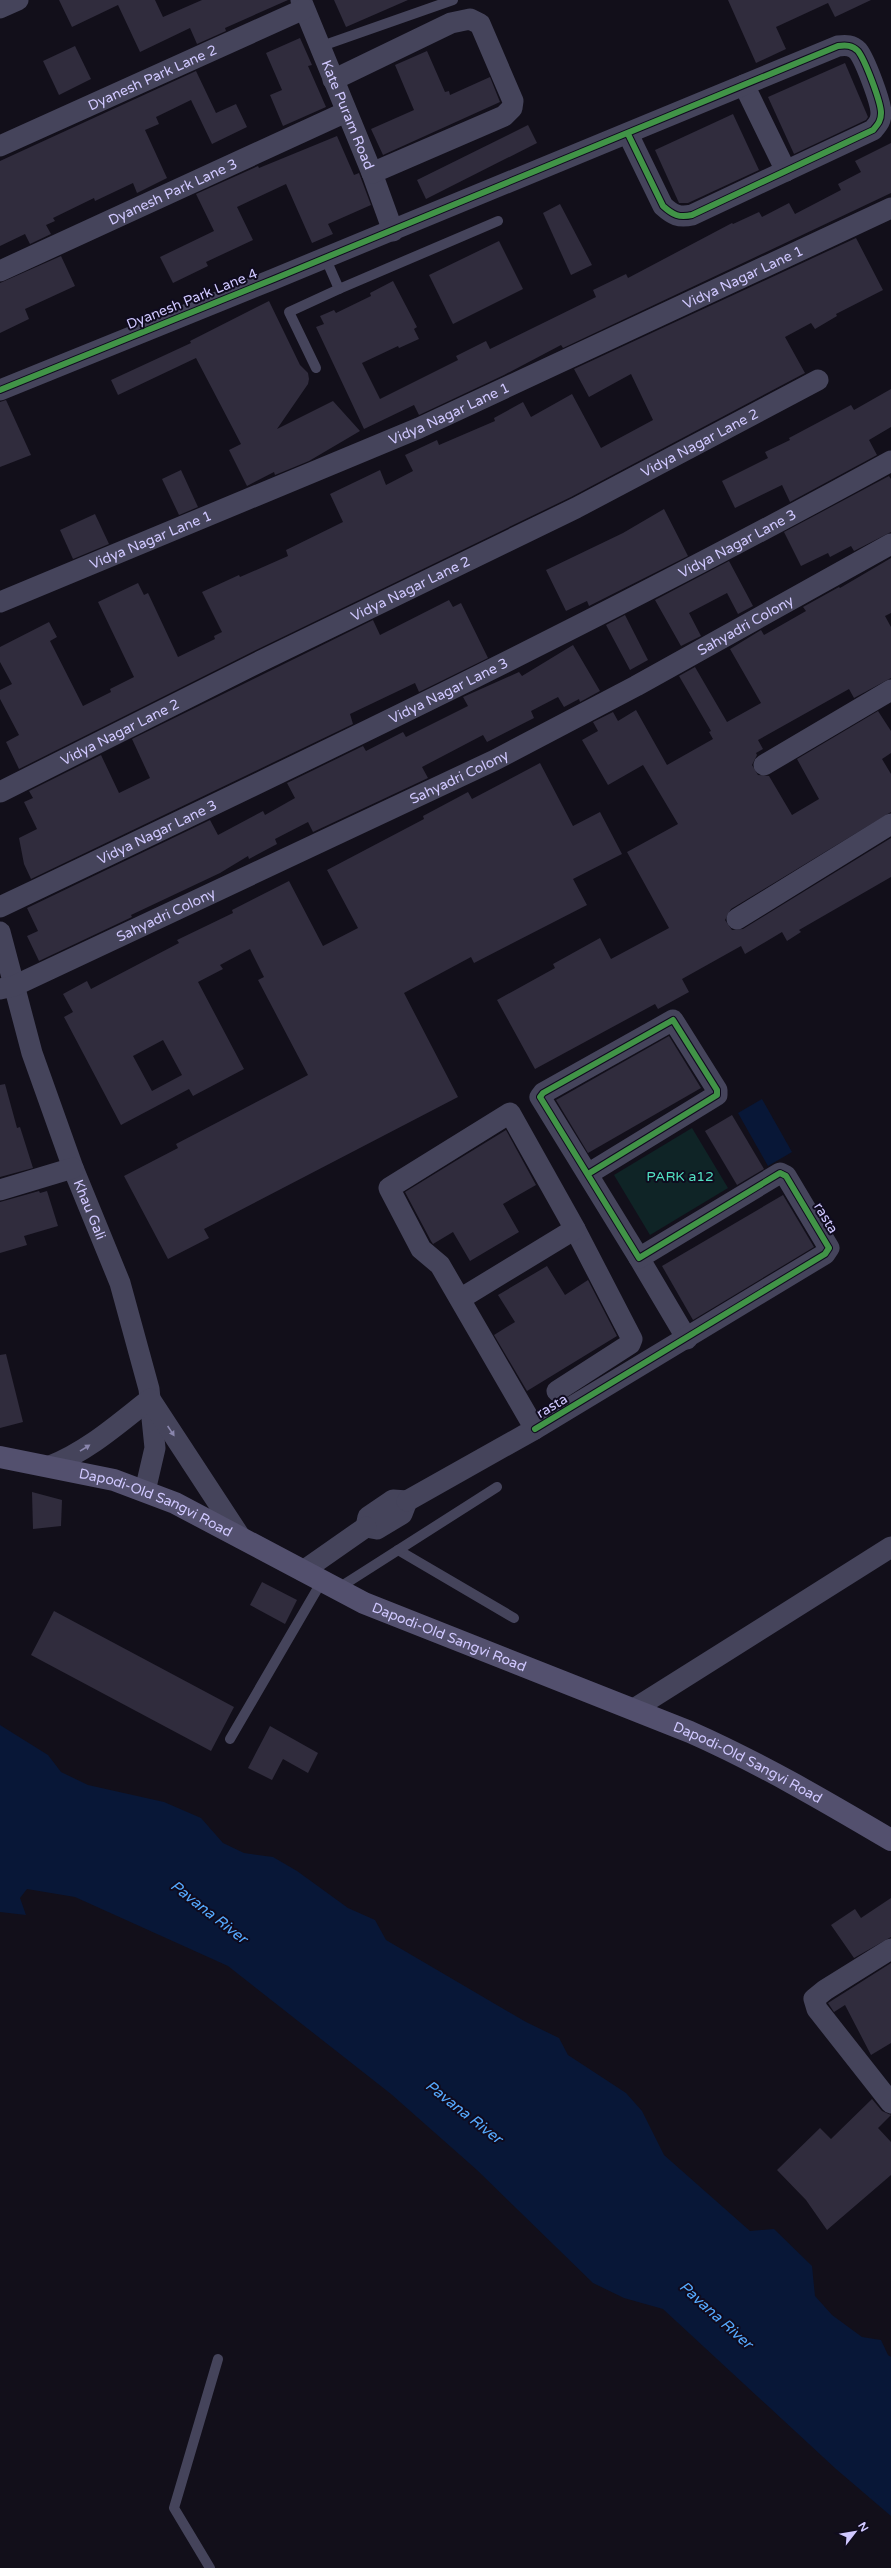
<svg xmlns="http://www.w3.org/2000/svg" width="891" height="2568" font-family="'Varela Round',sans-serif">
  <rect width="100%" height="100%" fill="#120f1a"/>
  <!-- green -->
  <path fill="#0f2426" d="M692 1128 728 1188 650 1235 614 1175Z"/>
  <!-- water -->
  <g fill="#081737">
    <path d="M762 1099 792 1152 768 1166 738 1113Z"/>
    <path d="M0 1725 48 1755 61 1772 88 1785 164 1802 201 1818 223 1843 244 1853 273 1857 297 1871 348 1908 375 1920 386 1940 526 2022 559 2038 568 2055 626 2093 642 2111 664 2155 750 2231 774 2229 812 2266 815 2296 832 2315 862 2337 881 2340 888 2355 891 2357V2516L836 2469 663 2309 624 2298 593 2283 477 2170 391 2094 228 1966 75 1897 27 1889 20 1898 26 1915 0 1912Z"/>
  </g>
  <!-- building -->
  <g fill="#302c3d" fill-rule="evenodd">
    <path d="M59 0H155L163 17 202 0H288L225 28 226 31 197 44 190 28 140 52 118 5 72 27Z"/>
    <path d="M334 0H408L346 27Z"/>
    <path d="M728 0H871L835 17 828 3 776 27 786 49 756 63Z"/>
    <path d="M300 38 312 65 308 66 326 107 283 126 270 95 282 90 266 53Z"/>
    <path d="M75 46 91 79 59 95 43 61Z"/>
    <path d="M427 51 445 92 449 91 450 95 490 77 500 102 383 155 371 129 414 110 395 65Z"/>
    <path d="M845 63 868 117 866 120 794 154 768 97Z"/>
    <path d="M196 71 216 113 236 104 247 127 212 144 191 100 156 117 159 124 145 130 167 178 137 193 133 183 95 201 94 198 53 218 55 221 46 225 51 234 30 244 25 234 0 246V161Z"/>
    <path d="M733 114 759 170 688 203H679L655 150Z"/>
    <path d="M528 125 537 143 426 199 417 180Z"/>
    <path d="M337 136 354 175 359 173 371 205 328 224 333 234 312 243 286 184 237 207 253 240 206 262 208 266 173 283 160 257 214 231 196 194 258 166 259 168Z"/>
    <path d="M891 143V193L563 348 561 345 504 375 419 415 414 405 364 429 316 327 324 324 320 316 334 310 336 313 371 296 370 293 393 281 417 327 414 329 419 339 399 348 398 346 362 363 380 399 458 360 456 356 486 341 490 349 596 297 593 290 626 274 628 278 732 223 733 224 759 212 762 217 789 203 795 214 841 190 838 184 861 172 855 161Z"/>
    <path d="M560 204 592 265 571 275 543 213Z"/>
    <path d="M856 238 883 290 836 314 837 316 815 329 811 323 785 337 805 373 571 497 256 650 19 769 6 742 19 735 0 699V690L12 684 0 662V647L49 622 57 637 50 641 83 706 111 692 110 689 134 677 98 602 138 583 144 595 148 593 178 657 215 639 214 636 222 632 202 592 239 575 240 577 288 556 286 550 343 522 330 494 380 470 386 485 413 471 405 455 437 440 439 445 495 421 494 418 523 402 531 417 572 394 601 448 653 420 631 374 589 397 574 369Z"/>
    <path d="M499 241 523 289 453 324 429 275Z"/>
    <path d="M61 256 75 286 25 309 29 319 0 333V283Z"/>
    <path d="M269 301 300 365 308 373 309 379 308 384 277 429 333 401 360 431 309 461 275 475 274 472 247 486 229 450 241 444 196 358 118 395 111 380 191 343 190 341Z"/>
    <path d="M891 389V427L869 440 877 455 790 502 782 485 735 508 722 481 768 458 765 452 790 440 789 438 851 405 854 410Z"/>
    <path d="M6 400 31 455 0 467V402Z"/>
    <path d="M181 470 198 507 179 515 162 479Z"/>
    <path d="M889 476 891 479V532L854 551 851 546 830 557 828 553 801 566 784 532Z"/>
    <path d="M664 509 688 556 589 606 587 601 566 611 546 570 623 533Z"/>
    <path d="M95 514 109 544 73 559 60 530Z"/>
    <path d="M891 558V613L885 616 891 627V678L854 698 849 689 758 740 763 749 756 753 757 755 752 765 758 775 769 776 792 815 819 799 797 759 878 711 891 731V753L882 759 891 774V812L731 909 725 920 732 930 743 929 891 838V877L799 930 801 932 787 941 782 932 745 954 741 946 682 979 689 992 658 1009 655 1004 535 1069 497 1000 555 968 553 964 600 938 611 959 669 928 627 852 678 824 643 765 608 785 582 740 598 731 593 722 613 712 618 721 636 710 667 765 713 739 709 732 711 731 679 676 695 667 727 722 761 703 730 649 761 630 764 635 806 611 803 607 839 587 840 588Z"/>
    <path d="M729 561 753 606 738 614 727 593 689 613 701 636 681 646 655 600Z"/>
    <path d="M449 600 453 607 461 603 488 658 419 692 415 683 350 714 353 724 31 879 24 864 19 838 37 829 24 802 33 798 29 791 101 755 119 793 150 778 132 739 373 620 380 635Z"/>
    <path d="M625 615 648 660 630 670 606 625Z"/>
    <path d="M573 645 600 691 580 702 579 699 564 707 558 697 531 711 534 718 487 742 483 735 422 767 428 778 313 832 308 822 275 839 277 844 249 859 248 856 220 873 131 915 132 917 39 961 27 936 38 931 27 908 210 820 218 835 263 811 265 815 295 798 287 783 363 746 366 751 403 732 406 737 468 706 463 697 519 672 522 676Z"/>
    <path d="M540 763 573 826 600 812 622 854 573 879 587 905 474 963 471 957 404 993 458 1097 204 1229 209 1238 168 1259 124 1176 178 1148 176 1144 308 1075 258 980 264 977 250 949 220 965 223 969 198 982 244 1069 193 1096 189 1089 121 1125 64 1017 73 1012 63 994 87 981 91 989 179 943 177 940 233 913 232 910 289 881 323 946 358 928 327 870 424 819 423 816 468 792 472 799ZM163 1040 182 1075 152 1091 133 1056Z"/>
    <path d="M669 1036 701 1088 588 1153 556 1100Z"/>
    <path d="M5 1084 17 1128 20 1127 33 1168 0 1177V1085Z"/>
    <path d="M732 1115 764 1169 737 1185 705 1131Z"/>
    <path d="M506 1130 536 1185 503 1204 519 1232 470 1261 453 1232 433 1244 431 1241 405 1192Z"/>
    <path d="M39 1191 40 1193 47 1191 58 1226 24 1236 27 1245 0 1253V1202Z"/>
    <path d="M783 1195 814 1247 693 1320 662 1266Z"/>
    <path d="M547 1266 565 1295 588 1280 617 1336 527 1391 494 1335 515 1322 498 1295Z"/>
    <path d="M6 1354 23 1422 0 1428V1355Z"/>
    <path d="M32 1492 62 1500 61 1526 33 1529Z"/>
    <path d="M262 1582 297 1600 285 1624 250 1605Z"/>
    <path d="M54 1611 234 1707 211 1751 31 1655Z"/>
    <path d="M270 1726 318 1753 308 1773 283 1759 272 1780 248 1768Z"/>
    <path d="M891 1898V1937L854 1958 831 1925 855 1909 861 1918Z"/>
    <path d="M891 1963V2043L871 2055 845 2005 834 2012 828 2003Z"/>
    <path d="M872 2099 882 2111 891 2115 878 2128 891 2142V2175L827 2230 806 2200 777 2170 820 2128 831 2139Z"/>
  </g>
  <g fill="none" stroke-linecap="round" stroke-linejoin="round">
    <!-- lane -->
    <g stroke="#45445b" stroke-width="10">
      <path d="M319 47 453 0"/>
      <path d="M325 257 339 289 498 221"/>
      <path d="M316 368 289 312 339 289"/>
      <path d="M398 1550 514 1618"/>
      <path d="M337 1589 497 1487"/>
      <path d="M230 1739 322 1581"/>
      <path d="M210 2568 174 2508 218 2359"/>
    </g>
    <!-- street -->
    <g stroke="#45445b" stroke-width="21">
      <path id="s1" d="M301 0 372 173 393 231"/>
      <path d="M0 8 18 0"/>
      <path d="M333 80 451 23 470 19 480 24 513 101 512 108 504 116 372 173"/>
      <path d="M744 85 786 171"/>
      <path id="s2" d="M0 146 304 9"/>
      <path id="s3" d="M0 271 346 112"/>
      <path d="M0 390C280 277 559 163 838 46 846 45 852 45 858 51 865 60 881 102 881 113 881 121 878 124 873 130L692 215C679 218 673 215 663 206L628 134"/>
      <path id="s4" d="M0 602 419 428 891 208"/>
      <path d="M764 765 891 690"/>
      <path id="s5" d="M0 792 261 661 576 508 818 380"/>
      <path id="s6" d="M0 907C300 764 600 621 891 461"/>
      <path d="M737 919 891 824"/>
      <path id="s7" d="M0 932 32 1053 73 1168 120 1283 149 1389 155 1448 145 1491"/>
      <path id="s8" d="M0 989 14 986 495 760 636 686 891 544"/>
      <path d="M0 1190 73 1168"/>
      <path d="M639 1258 687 1339"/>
      <path d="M557 1391 630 1344 632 1339 575 1229"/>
      <path d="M535 1429 825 1254 829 1248 786 1176 780 1173 639 1258 540 1097 543 1093 673 1020 717 1090V1095L588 1174"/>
      <path d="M50 1466C88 1451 118 1424 150 1399L241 1538"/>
      <path d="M393 1500 407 1501 402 1514 377 1529 366 1527 368 1517Z"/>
      <path d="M407 1501 535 1429 440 1265 421 1249 389 1188 510 1113 575 1229 460 1299"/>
      <path d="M303 1571 366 1527"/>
      <path d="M634 1709 891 1547"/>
      <path d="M891 1949 825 1990 814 1999 817 2009 891 2103"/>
    </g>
    <!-- secondary -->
    <path stroke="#53506e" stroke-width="22" id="s9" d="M0 1457 114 1480 175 1503 364 1603 690 1732C760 1763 825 1801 891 1840"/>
    <!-- cycleway casing -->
    <g stroke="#0f0b1e" stroke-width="8">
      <g id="cycleway">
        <path d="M0 390C280 277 559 163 838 46 846 45 852 45 858 51 865 60 881 102 881 113 881 121 878 124 873 130L692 215C679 218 673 215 663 206L628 134"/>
        <path d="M535 1429 825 1254 829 1248 786 1176 780 1173 639 1258 540 1097 543 1093 673 1020 717 1090V1095L588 1174"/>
      </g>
    </g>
    <!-- cycleway -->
    <use href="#cycleway" stroke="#419447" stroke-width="6"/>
  </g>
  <!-- one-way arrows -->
  <defs><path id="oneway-solid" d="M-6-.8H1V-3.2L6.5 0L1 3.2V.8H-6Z"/></defs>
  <g fill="#8a86ad">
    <use href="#oneway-solid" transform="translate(171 1431) rotate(56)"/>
    <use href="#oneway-solid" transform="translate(85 1448) rotate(-32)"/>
  </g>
  <g text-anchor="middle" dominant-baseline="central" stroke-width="4" stroke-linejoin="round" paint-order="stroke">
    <!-- street labels -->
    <g font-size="14" fill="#d0c8ff" stroke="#0f0b1e">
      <text stroke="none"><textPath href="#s2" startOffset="167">Dyanesh Park Lane 2</textPath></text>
      <text stroke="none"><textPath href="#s1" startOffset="124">Kate Puram Road</textPath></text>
      <text stroke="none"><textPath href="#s3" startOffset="190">Dyanesh Park Lane 3</textPath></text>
      <text stroke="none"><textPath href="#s4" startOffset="811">Vidya Nagar Lane 1</textPath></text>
      <text transform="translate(192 299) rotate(-22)">Dyanesh Park Lane 4</text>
      <text stroke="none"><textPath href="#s4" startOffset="487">Vidya Nagar Lane 1</textPath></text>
      <text stroke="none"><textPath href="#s5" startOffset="782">Vidya Nagar Lane 2</textPath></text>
      <text stroke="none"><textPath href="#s4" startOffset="163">Vidya Nagar Lane 1</textPath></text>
      <text stroke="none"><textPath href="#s6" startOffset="822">Vidya Nagar Lane 3</textPath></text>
      <text stroke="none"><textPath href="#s5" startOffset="458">Vidya Nagar Lane 2</textPath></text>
      <text stroke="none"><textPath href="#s8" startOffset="830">Sahyadri Colony</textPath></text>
      <text stroke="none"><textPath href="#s6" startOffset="498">Vidya Nagar Lane 3</textPath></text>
      <text stroke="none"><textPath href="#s5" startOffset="134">Vidya Nagar Lane 2</textPath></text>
      <text stroke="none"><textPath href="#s8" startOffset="506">Sahyadri Colony</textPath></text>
      <text stroke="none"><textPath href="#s6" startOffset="174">Vidya Nagar Lane 3</textPath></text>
      <text stroke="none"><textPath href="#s8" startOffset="182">Sahyadri Colony</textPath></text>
      <text stroke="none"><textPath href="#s7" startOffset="292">Khau Gali</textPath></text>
      <text transform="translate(826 1218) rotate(59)">rasta</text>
      <text transform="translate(552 1406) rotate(-31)">rasta</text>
      <text stroke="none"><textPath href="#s9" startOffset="163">Dapodi-Old Sangvi Road</textPath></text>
      <text stroke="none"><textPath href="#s9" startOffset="487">Dapodi-Old Sangvi Road</textPath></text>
      <text stroke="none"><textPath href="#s9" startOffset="811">Dapodi-Old Sangvi Road</textPath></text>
    </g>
    <!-- park labels -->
    <g font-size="14" fill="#52e1c3" stroke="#0f0b1e">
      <text x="680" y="1176">PARK a12</text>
    </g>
    <!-- water labels -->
    <g font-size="15" font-style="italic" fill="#56aaff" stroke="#0f0b1e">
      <text transform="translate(209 1912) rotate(38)">Pavana River</text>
      <text transform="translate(464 2112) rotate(38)">Pavana River</text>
      <text transform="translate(716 2315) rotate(42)">Pavana River</text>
    </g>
  </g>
  <!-- north arrow -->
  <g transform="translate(855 2532) rotate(59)" stroke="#0f0b1e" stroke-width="3" paint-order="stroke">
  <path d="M0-3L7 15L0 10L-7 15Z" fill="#d0c8ff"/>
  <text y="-6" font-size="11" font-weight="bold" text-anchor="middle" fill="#d0c8ff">N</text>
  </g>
</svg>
